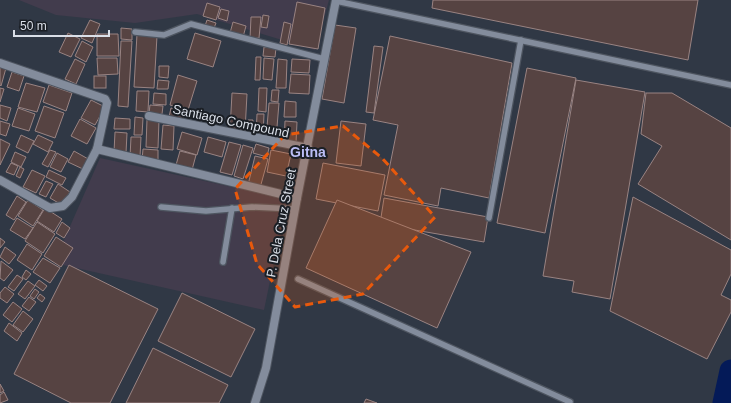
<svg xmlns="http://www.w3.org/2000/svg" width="731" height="403" font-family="Arial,sans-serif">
  <rect width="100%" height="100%" fill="#303845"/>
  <!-- industrial -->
  <g fill="#423c4d">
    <path d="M19 0H329L315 50 197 14 135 23 56 15Z"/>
    <path d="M100 158 287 199 264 310 54 263Z"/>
  </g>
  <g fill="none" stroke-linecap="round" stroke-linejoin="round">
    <!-- river -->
    <path stroke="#041a58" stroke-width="23" d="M724 403 731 371"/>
  </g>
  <!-- building -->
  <g fill="#564342" stroke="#998382">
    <path d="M433 0H698L688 60 432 8Z"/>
    <path d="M297 2 325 8 318 49 289 44Z"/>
    <path d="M207 3 220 7 216 20 203 16Z"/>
    <path d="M221 9 229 11 227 21 218 18Z"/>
    <path d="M263 15 269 16 267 28 261 27Z"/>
    <path d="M251 17H261L259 38H250Z"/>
    <path d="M90 20 100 24 92 43 81 38Z"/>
    <path d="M207 20 216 23 214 28 205 26Z"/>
    <path d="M233 22 246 26 243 37 230 33Z"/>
    <path d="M284 22 291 24 287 45 280 43Z"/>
    <path d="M335 25 356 28 344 103 322 99Z"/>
    <path d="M121 28 132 29V40L121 39Z"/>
    <path d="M68 33 80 39 71 57 59 52Z"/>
    <path d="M195 33 221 41 213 67 187 59Z"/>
    <path d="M97 34H118L119 56H97Z"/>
    <path d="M137 34 157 36 154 88 134 87Z"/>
    <path d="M390 36 512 63 489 198 441 188 438 206 384 195 398 125 373 120Z"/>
    <path d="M82 41 93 47 86 62 75 56Z"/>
    <path d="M121 41H132L128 107 118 106Z"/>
    <path d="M374 46 383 47 374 113 366 112Z"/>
    <path d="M264 47 276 48 275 57 263 56Z"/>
    <path d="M256 57H261L260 80H255Z"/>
    <path d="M97 58H117L118 74 98 75Z"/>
    <path d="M264 58 274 59 272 80 263 79Z"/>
    <path d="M75 59 85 64 76 84 65 79Z"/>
    <path d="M278 59 287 60 286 88H276Z"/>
    <path d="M292 59 310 60 309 73 291 72Z"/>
    <path d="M0 66 6 68 1 86 0 85Z"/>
    <path d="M159 66H169L168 78 159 77Z"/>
    <path d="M527 68 576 78 545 233 497 223Z"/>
    <path d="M12 72 24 76 19 91 7 87Z"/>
    <path d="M291 74 310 75 309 94 289 93Z"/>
    <path d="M178 75 197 81 188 110 170 105Z"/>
    <rect x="94" y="76" width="12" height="12"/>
    <path d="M158 80 169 81 168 89H157Z"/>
    <path d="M576 80 645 92 610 299 572 292 574 281 543 276Z"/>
    <path d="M26 83 45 88 37 112 18 107Z"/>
    <path d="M49 85 72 93 66 111 43 102Z"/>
    <path d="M0 88 4 89 0 102Z"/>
    <path d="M259 88H267L266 112 258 111Z"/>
    <path d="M272 90H279L278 102 271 101Z"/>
    <path d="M137 91H149L148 112 136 111Z"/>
    <path d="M154 93 166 94V105L153 104Z"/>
    <path d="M232 93 247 94 245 131 230 130Z"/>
    <path d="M646 93H672L731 128V240L638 184 662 146 641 134Z"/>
    <path d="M91 100 105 107 95 125 81 118Z"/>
    <path d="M285 101 296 102V117H284Z"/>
    <path d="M269 103H279L277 127H267Z"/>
    <path d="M0 105 11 108 7 121 0 118Z"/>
    <path d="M150 105 163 106 162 114 149 113Z"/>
    <path d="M44 106 64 113 55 138 35 131Z"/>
    <path d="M18 108 35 114 29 131 12 126Z"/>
    <path d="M171 108 185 112 182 121 169 117Z"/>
    <path d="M257 114H264L263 136H256Z"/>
    <path d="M135 117 143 118 142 135H134Z"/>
    <path d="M115 118 130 119V129H114Z"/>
    <path d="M80 119 96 128 87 144 71 136Z"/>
    <path d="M147 119 159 120 158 148 146 147Z"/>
    <path d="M248 120H253L252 134H248Z"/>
    <path d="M0 121 10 124 6 136 0 134Z"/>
    <path d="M285 121 297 122 296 143 284 142Z"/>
    <path d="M341 121 366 124 361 166 336 163Z"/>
    <path d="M163 125 174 126 173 150 161 149Z"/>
    <path d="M115 132 127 133 126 153 114 152Z"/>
    <path d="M182 132 202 138 197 155 177 149Z"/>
    <path d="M21 135 34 141 28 153 16 147Z"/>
    <path d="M38 135 53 142 48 152 33 144Z"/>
    <path d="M131 137H141L140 157H130Z"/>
    <path d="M208 137 226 142 222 157 204 152Z"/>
    <path d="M0 139 10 144 0 165Z"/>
    <path d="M229 142 241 145 232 175 220 172Z"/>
    <path d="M256 144 269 148 267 157 253 153Z"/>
    <path d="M243 145 253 148 243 179 234 176Z"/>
    <path d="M143 149 158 150V161L142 160Z"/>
    <path d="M50 150 56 152 48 167 42 164Z"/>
    <path d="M271 150 291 154 286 176 267 172Z"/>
    <path d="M74 151 90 160 85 170 68 162Z"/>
    <path d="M180 151 196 155 192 170 176 165Z"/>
    <path d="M15 152 26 157 21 167 11 162Z"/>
    <path d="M57 153 68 159 61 172 50 167Z"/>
    <path d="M255 156 268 159 260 188 248 185Z"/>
    <path d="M11 163 18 166 14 175 6 172Z"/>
    <path d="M323 163 385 175 378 211 316 199Z"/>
    <path d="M20 167 24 169 20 178 16 176Z"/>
    <path d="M32 170 45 176 36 193 23 187Z"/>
    <path d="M49 170 66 178 62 185 46 177Z"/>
    <path d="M46 181 53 184 46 197 39 194Z"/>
    <path d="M58 184 70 192 62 205 50 198Z"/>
    <path d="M17 196 26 202 14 220 6 215Z"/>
    <path d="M633 197 731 250V274L721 295 731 300V312L707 359 610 311Z"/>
    <path d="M384 198 488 217 484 242 380 224Z"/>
    <path d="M28 200 43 210 33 226 18 216Z"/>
    <path d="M337 200 471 252 437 328 306 268Z"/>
    <path d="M45 208 62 219 54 232 37 221Z"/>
    <path d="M17 218 33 228 25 239 10 230Z"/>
    <path d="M37 222 55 234 43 253 25 241Z"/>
    <path d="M62 222 70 228 64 238 56 233Z"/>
    <path d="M56 237 73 248 61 267 44 256Z"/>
    <path d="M0 238 5 242 0 248Z"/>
    <path d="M27 244 42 254 32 270 17 260Z"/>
    <path d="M5 247 16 255 9 264 0 257Z"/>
    <path d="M43 258 60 268 50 283 33 272Z"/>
    <path d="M1 261 13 270 4 281 0 278Z"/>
    <path d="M69 265 158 309 110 403H71L14 374Z"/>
    <path d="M26 270 31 274 26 280 22 277Z"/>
    <path d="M17 275 23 279 14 291 8 287Z"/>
    <path d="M39 280 47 286 43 291 35 285Z"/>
    <path d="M28 281 35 286 25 299 18 294Z"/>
    <path d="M5 287 14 294 7 303 0 298V293Z"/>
    <path d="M35 289 39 292 34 299 30 296Z"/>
    <path d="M182 293 255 329 231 377 158 341Z"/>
    <path d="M40 294 45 298 42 302 37 298Z"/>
    <path d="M29 297 36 302 29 311 22 306Z"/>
    <path d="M13 302 22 309 12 322 3 315Z"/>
    <path d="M23 311 33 319 23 332 13 325Z"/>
    <path d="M9 323 22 333 17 341 4 331Z"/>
    <path d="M153 348 228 385 219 403H126Z"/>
    <path d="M0 384 4 391 0 393Z"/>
    <path d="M4 392 8 400 0 403V395Z"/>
    <path d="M366 399 377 403H364Z"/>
  </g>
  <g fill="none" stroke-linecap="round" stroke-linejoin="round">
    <!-- service casing -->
    <g stroke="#4e5560" stroke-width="8">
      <g id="service">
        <path d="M336 1 731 85"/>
        <path d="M135 32 164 35 191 24 324 59"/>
        <path d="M161 207 206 211 252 207 295 209"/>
        <path d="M489 218 521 40"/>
        <path d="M223 262 232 208"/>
        <path d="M298 279 570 402"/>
      </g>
    </g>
    <!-- minor casing -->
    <g stroke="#4e5560" stroke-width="10">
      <g id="minor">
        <path d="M0 63 105 99 107 103 97 149 72 197 63 206 50 208 0 180"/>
        <path d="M149 116 308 148"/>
        <path d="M97 149 297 198"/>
        <path d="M255 403 266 368 297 198 336 0"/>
      </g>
    </g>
    <!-- service -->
    <use href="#service" stroke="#838c9c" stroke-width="5.5"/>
    <!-- minor -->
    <use href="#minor" stroke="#838c9c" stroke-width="8"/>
  </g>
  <!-- marked area -->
  <path fill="#e8590c" fill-opacity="0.2" stroke="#e8590c" stroke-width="3" stroke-dasharray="8 5" stroke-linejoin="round" d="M343 126 382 158 435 217 363 294 295 307 257 264 235 189 285 135Z"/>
  <g text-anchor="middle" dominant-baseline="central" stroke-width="4" stroke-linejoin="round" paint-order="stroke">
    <!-- street labels -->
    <g font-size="13" fill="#dadfe8" stroke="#1b1f25">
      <text transform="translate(231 121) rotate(12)">Santiago Compound</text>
      <text transform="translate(281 223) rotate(-79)">P. Dela Cruz Street</text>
    </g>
    <!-- neighbourhood labels -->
    <g font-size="14" font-weight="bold" fill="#bbbef6" stroke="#1b1f25">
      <text x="308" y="152">Gitna</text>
    </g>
  </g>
  <!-- scale -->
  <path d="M14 30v6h95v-6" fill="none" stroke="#dadfe8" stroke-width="2"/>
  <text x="20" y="30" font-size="12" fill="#dadfe8" stroke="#1b1f25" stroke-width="3" paint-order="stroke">50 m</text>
</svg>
